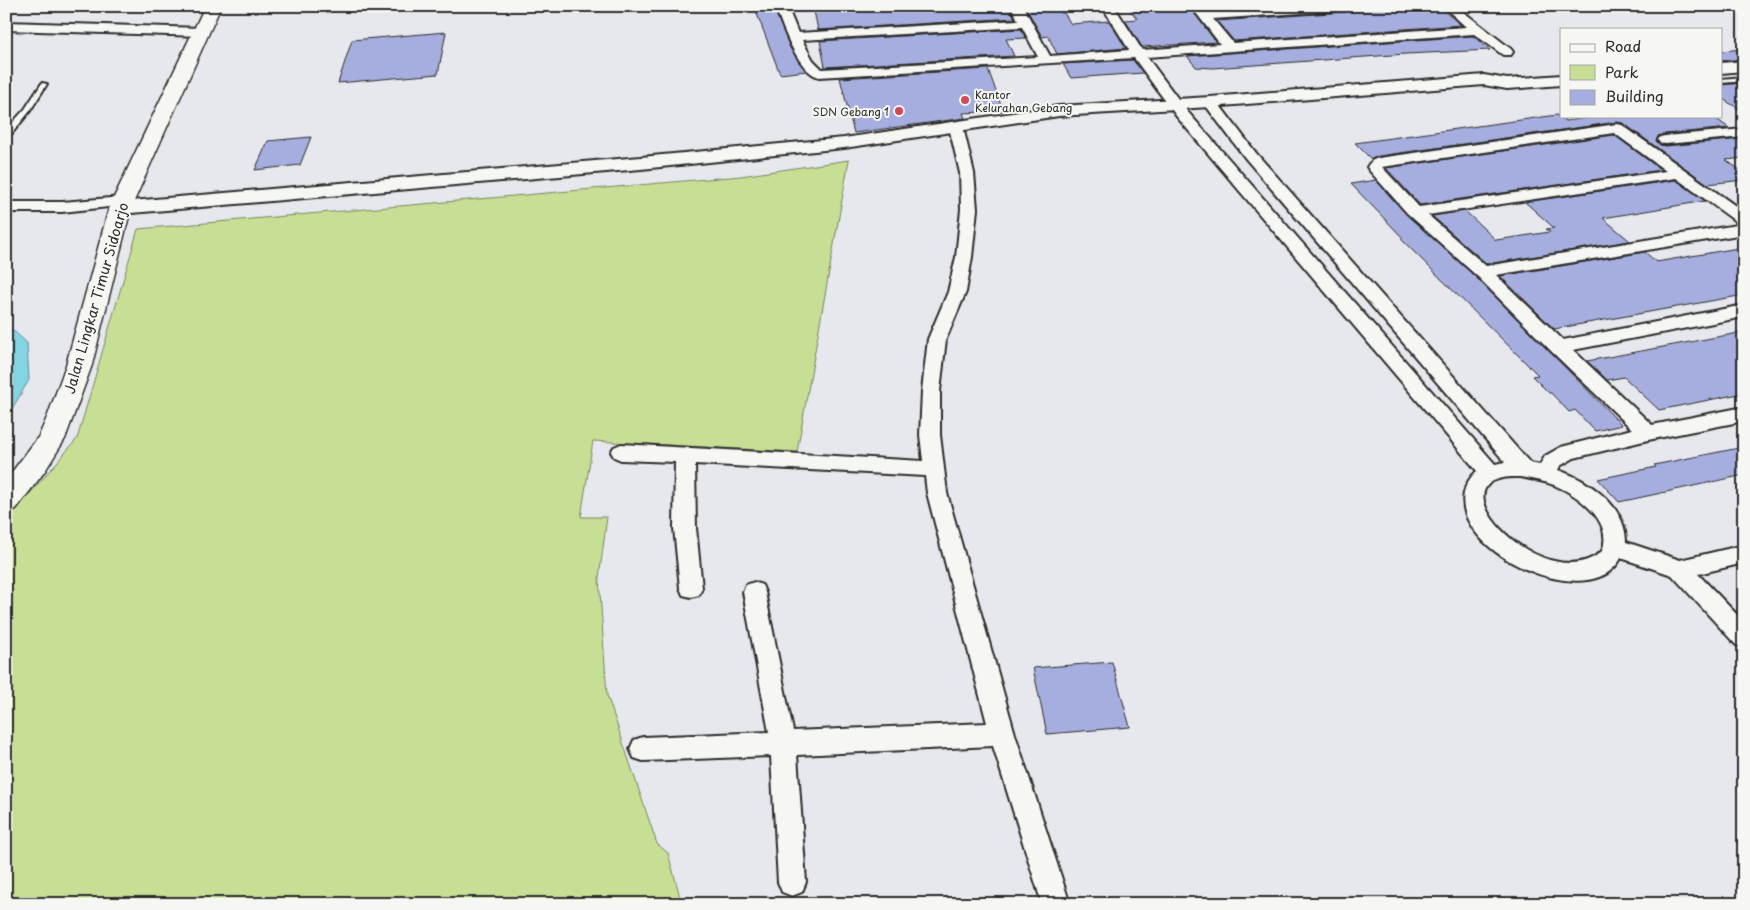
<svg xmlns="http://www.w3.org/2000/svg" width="1750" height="910" font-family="'Playpen Sans',sans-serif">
  <rect width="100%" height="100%" fill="#e6e8ee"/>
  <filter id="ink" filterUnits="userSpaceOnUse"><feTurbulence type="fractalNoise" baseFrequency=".02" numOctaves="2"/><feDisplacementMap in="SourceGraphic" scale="10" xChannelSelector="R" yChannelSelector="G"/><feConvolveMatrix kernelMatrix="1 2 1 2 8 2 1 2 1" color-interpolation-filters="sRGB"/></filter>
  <g filter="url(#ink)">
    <!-- green -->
    <path fill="#c7df95" stroke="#798560" d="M849 160 797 452 593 441 581 517H607L599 578 607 695 657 844 668 853 682 904H6V521L77 439 138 229 741 176Z"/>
    <!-- water -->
    <path fill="#84d4e1" stroke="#609098" d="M6 324 27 343 29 380 6 419Z"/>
    <!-- building -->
    <g fill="#a5aede" stroke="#2b2b2b">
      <path d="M754 6H773L790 48 806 71 780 74Z"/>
      <path d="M863 6H1009L1015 18 818 30 814 11Z"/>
      <path d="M1025 6H1057L1061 13H1064L1071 24 1109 21 1126 48 1057 54 1048 36 1042 37Z"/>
      <path d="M1128 6H1193L1192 10 1216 42 1142 47 1125 20 1137 19Z"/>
      <path d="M1378 6H1438L1461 25 1234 41 1217 21 1345 12 1351 8Z"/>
      <path d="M1021 29 1026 38 1006 39 1014 56 825 67 820 41Z"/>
      <path d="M446 32 438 74 338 83 352 40Z"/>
      <path d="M1473 36 1490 50 1406 54 1213 68 1196 67 1187 56Z"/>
      <path d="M1744 49V59L1721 61V51Z"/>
      <path d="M1133 60 1143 73 1071 78 1063 64Z"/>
      <path d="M988 69 1003 111 963 113 965 118 854 133 840 78Z"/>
      <path d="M1744 83V112L1721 98V85Z"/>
      <path d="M1557 115 1566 121 1600 116H1712L1729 128 1665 134 1658 136 1656 141 1660 145 1665 146 1743 139 1744 158 1726 160 1744 173V180L1707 184 1623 123 1617 122 1379 156 1371 159 1355 143Z"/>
      <path d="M1614 135 1661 170 1420 205 1386 168Z"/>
      <path d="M311 137 300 165 255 170 268 141Z"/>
      <path d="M1376 180 1406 214 1477 278 1622 425 1595 431 1575 410 1569 412 1551 393H1549L1532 376 1538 375 1401 239 1403 238 1351 184Z"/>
      <path d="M1676 180 1705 201 1603 218 1630 241 1487 264 1432 216 1465 211 1496 240 1550 232 1546 229 1554 228 1525 202Z"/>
      <path d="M1744 247V295L1554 329 1500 276 1645 252 1656 262Z"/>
      <path d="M1744 332V393L1659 410 1624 377 1607 380 1587 361Z"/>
      <path d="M1744 447V475L1652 495 1619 502 1598 479 1656 467 1654 465Z"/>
      <path d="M1112 662 1130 727 1047 734 1033 668Z"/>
    </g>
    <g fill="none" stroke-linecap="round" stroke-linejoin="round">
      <!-- service casing -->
      <g stroke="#2b2b2b" stroke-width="4">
        <g id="service">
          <path d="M1744 77V81L1721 83V79Z"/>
          <path d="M42 83 47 84 30 111 9 137H6V130L25 109Z"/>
        </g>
      </g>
      <!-- minor casing -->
      <g stroke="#2b2b2b" stroke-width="4">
        <g id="minor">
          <path d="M775 6H816L810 10 789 11 798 33 1018 20 1011 6H1023L1050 56 1129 50 1102 6H1114L1142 50 1220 44 1193 9 1196 6H1203L1208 12 1291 6H1351L1345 10 1213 19 1233 43 1466 27 1443 6H1456L1511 49 1513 52 1511 55H1503L1474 34 1147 57 1187 111 1495 464 1505 462 1246 159 1203 102 1205 99H1215L1256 153 1530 463 1540 465 1545 456 1561 447 1632 429 1551 351 1478 277 1407 213 1369 170 1367 167C1370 162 1373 159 1379 158L1617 124 1622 125 1744 212V234L1496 275 1563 340 1744 305V317L1573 350 1652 425 1744 407V421L1648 440 1574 458 1560 466 1558 470C1588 480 1626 505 1626 542L1680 560 1744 545V563L1698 574 1744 622V648L1736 645 1672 575 1621 558C1592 615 1452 554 1464 493 1465 485 1471 476 1477 471L1177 117 1134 58 819 77C798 72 782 25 775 6ZM1022 27 1038 57 822 69 813 60 802 40ZM1614 133 1666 171 1419 207 1382 167ZM1676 178 1738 223 1743 224 1486 266 1428 215ZM1520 477C1531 479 1543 481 1554 485 1578 495 1614 521 1602 551 1546 602 1422 473 1520 477Z"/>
          <path d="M6 22 202 28 208 32 202 36 6 30Z"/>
          <path d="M956 123 963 127 974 173 977 209 972 257 966 292 946 339 940 391V435L947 493 1015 734 1070 904H1042L993 746 797 755 806 882 802 892 792 896 782 892 778 882 771 756 643 761 634 758 630 749 634 740 643 737 769 732 743 592 746 585 754 582 762 585 765 592 793 731 987 723 927 493 925 476 695 464 696 528 702 588 699 595 691 597 683 595 680 588 674 528 675 462 621 460 614 457 611 452 614 447 621 444 923 461 920 435 922 391 928 339 948 292 956 257 961 209 960 173 949 127Z"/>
          <path d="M1744 129V137L1665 144 1660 143 1658 140 1660 137 1665 136Z"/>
          <path d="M122 197 127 199 130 202 127 205 62 212H6V202H62Z"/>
        </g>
      </g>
      <!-- tertiary casing -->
      <g stroke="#2b2b2b" stroke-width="4">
        <g id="tertiary">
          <path d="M1744 61V71L1721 73V63Z"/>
          <path d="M1484 75 1507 79 1561 75V85L1507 89 1484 85 1210 107 1059 116 844 148 641 169 120 214 113 212 110 208 113 204 120 202 641 157 844 138 1059 106 1210 97Z"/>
        </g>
      </g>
      <!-- secondary casing -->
      <g stroke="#2b2b2b" stroke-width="3">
        <path id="secondary" d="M205 6H221L131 208 92 365 65 439 45 471 16 509 6 512V480L39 436 48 415 66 365 109 208Z"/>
      </g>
      <!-- service -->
      <use href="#service" fill="#f6f6f2" fill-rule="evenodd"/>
      <!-- minor -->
      <use href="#minor" fill="#f6f6f2" fill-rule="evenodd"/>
      <!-- tertiary -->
      <use href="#tertiary" fill="#f6f6f2" fill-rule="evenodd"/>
      <!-- secondary -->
      <use href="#secondary" fill="#f6f6f2" fill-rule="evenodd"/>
    </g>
  </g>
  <!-- markers -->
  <g fill="#d1495b" stroke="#f6f6f2" stroke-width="2">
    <circle cx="965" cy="100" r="5"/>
    <circle cx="899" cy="111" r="5"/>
  </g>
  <g text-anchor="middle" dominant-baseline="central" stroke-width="4" stroke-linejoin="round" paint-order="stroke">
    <!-- far-poi labels -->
    <g font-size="11" fill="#2b2b2b" stroke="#f6f6f2" text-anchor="start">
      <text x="975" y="94">Kantor<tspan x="975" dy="13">Kelurahan Gebang</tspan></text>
      <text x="889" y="111" text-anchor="end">SDN Gebang 1</text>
    </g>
    <!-- street labels -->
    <g font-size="14" fill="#2b2b2b" stroke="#f6f6f2">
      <text transform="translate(96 298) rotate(-74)">Jalan Lingkar Timur Sidoarjo</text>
    </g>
  </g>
  <!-- margin -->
  <rect width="1750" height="910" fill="none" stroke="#f6f6f2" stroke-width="25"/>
  <rect x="12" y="12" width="1725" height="885" fill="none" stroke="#2b2b2b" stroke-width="2" filter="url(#ink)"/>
  <!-- legend -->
  <rect x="1560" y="28" width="162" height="90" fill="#f6f6f2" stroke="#a5a5a2"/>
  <rect x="1570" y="44" width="25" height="8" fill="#f6f6f2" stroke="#a5a5a2"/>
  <text x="1605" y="52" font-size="15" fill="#2b2b2b">Road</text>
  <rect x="1570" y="65" width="25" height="15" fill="#c7df95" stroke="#a5a5a2"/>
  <text x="1605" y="78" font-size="15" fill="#2b2b2b">Park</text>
  <rect x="1570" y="90" width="25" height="15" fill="#a5aede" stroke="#a5a5a2"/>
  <text x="1605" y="102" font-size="15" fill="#2b2b2b">Building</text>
</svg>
